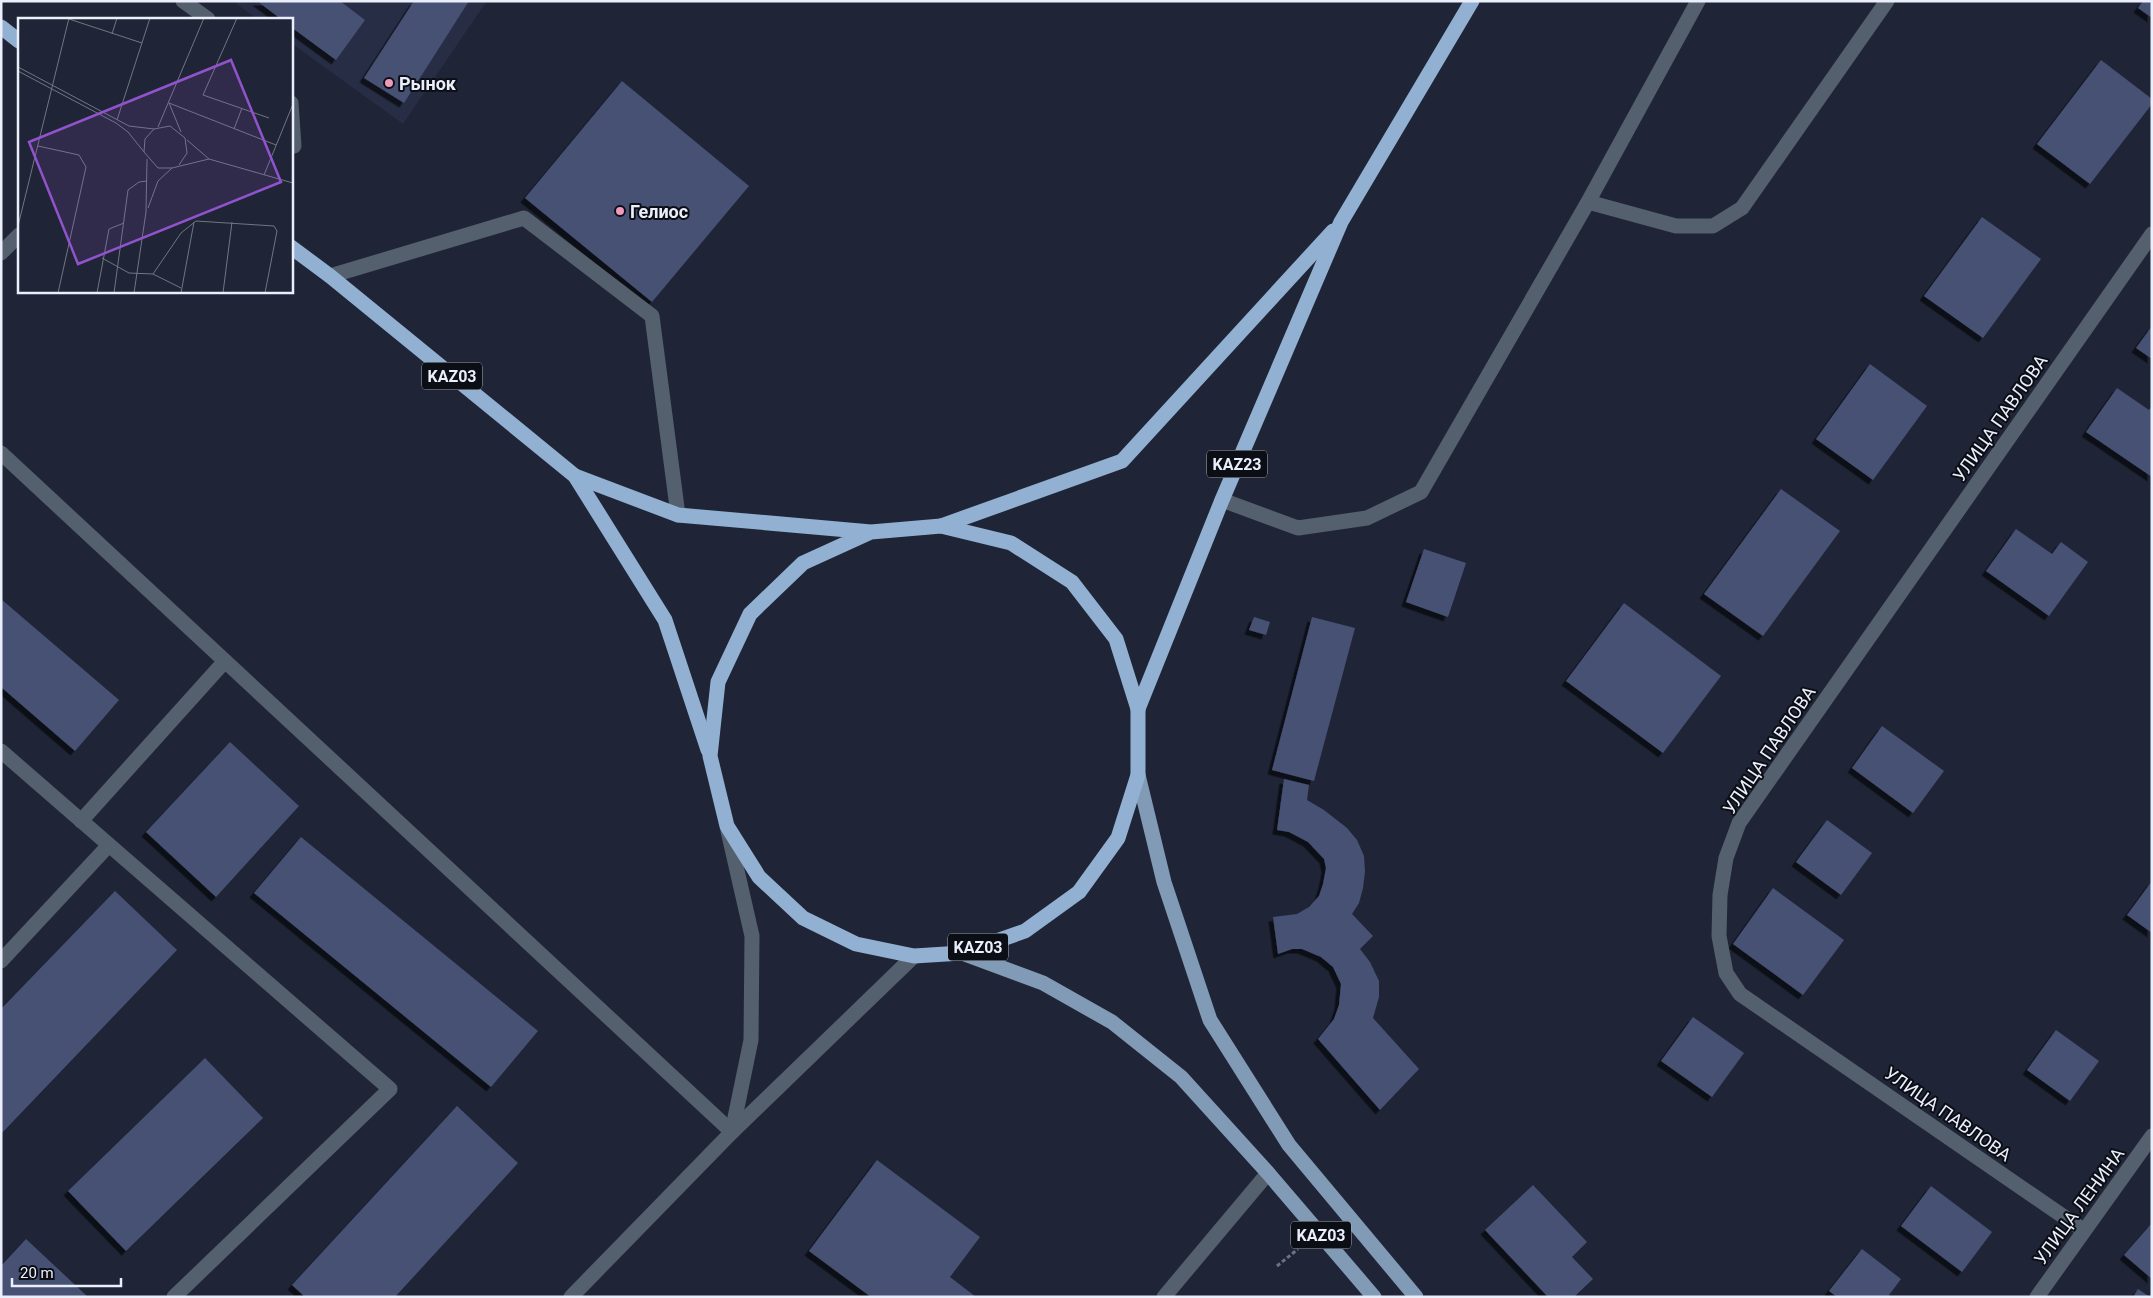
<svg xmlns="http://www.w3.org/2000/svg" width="2153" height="1298" font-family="Roboto,sans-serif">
  <defs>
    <filter id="shadow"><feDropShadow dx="-4.5" dy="4.5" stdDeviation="0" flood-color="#0009"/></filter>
  </defs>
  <rect width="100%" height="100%" fill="#1f2536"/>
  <!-- built -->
  <path fill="#262d44" d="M233 1H487L403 124 291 43V19H257Z"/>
  <!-- building -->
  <g fill="#465173" filter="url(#shadow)">
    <path d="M257 1H340L365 20 336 60 291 27V19H281Z"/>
    <path d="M414 1H469L404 103 364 78Z"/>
    <path d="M2143 1H2152V18L2138 8Z"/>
    <path d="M2101 60 2152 99V104L2090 184 2037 144Z"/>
    <path d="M622 81 749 186 652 302 525 198Z"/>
    <path d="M1982 217 2041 259 1983 338 1924 296Z"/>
    <path d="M2152 326V359L2136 348Z"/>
    <path d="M1870 364 1927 406 1873 480 1816 439Z"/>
    <path d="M2117 388 2149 410 2152 406V477L2086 432Z"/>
    <path d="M1781 489 1840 531 1763 636 1704 594Z"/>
    <path d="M2016 529 2052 554 2061 542 2088 562 2049 616 1986 571Z"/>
    <path d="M1424 549 1466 563 1448 617 1406 602Z"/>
    <path d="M1 599 119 700 75 751 1 687Z"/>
    <path d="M1624 603 1721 676 1663 753 1566 681Z"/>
    <path d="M1254 617 1270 622 1266 635 1249 630Z"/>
    <path d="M1312 617 1355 628 1314 781 1272 770Z"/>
    <path d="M1882 726 1944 771 1913 813 1852 768Z"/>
    <path d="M230 742 299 806 216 897 146 832Z"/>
    <path d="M1284 779 1309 785 1307 800 1324 810 1347 828 1357 840 1364 856 1365 872 1363 888 1359 903 1352 914 1373 936 1360 949 1370 962 1379 981V997L1373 1018 1419 1069 1380 1110 1318 1039 1334 1019 1339 1005 1341 984 1333 967 1321 957 1302 949H1292L1278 954 1273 917 1297 914 1309 907 1319 896 1323 884 1326 868 1324 859 1308 842 1289 832 1277 830Z"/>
    <path d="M1827 820 1872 853 1841 895 1796 862Z"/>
    <path d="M301 837 538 1031 491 1087 254 893Z"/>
    <path d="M2152 881V933L2127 915Z"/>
    <path d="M1773 888 1844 940 1803 995 1733 944Z"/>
    <path d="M115 891 177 950 1 1134V1009Z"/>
    <path d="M1693 1017 1744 1053 1712 1097 1661 1061Z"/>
    <path d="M2056 1030 2099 1061 2070 1101 2027 1070Z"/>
    <path d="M205 1058 263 1118 126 1251 68 1191Z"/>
    <path d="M457 1106 518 1163 395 1297H305L292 1285Z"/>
    <path d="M877 1160 980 1237 950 1277 976 1297H871L809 1251Z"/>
    <path d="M1533 1185 1587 1242 1572 1257 1593 1279 1574 1297H1548L1485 1230Z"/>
    <path d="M1931 1186 1992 1232 1962 1272 1901 1226Z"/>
    <path d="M2152 1223V1279L2124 1255Z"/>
    <path d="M26 1239 88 1297H1V1266Z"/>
    <path d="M1862 1249 1901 1279 1889 1295 1891 1297H1837L1829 1291Z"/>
    <path d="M2138 1289 2150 1297H2133Z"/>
  </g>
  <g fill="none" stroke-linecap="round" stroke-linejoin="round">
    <!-- path -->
    <path stroke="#6d7281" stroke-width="3" stroke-dasharray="4 2.5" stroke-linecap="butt" d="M1277 1266 1298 1249"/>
    <!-- minor -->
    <g stroke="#54606d" stroke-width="15">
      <path d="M183 1 208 19"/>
      <path d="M291 103 294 146"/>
      <path d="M1588 202 1676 226H1713L1742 208 1887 1"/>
      <path d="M1 253 19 235"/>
      <path d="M330 276 524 218 652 316 678 515"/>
      <path d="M1 453 732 1132"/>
      <path d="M1222 500 1298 528 1367 518 1421 492 1588 202 1698 1"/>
      <path d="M1 751 390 1089 174 1297"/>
      <path d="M81 821 225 661"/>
      <path d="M728 831 752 936 751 1040 732 1132"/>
      <path d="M1 961 109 845"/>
      <path d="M2083 1230 1740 994 1726 973 1719 936 1720 895 1726 858 1739 823 2152 234"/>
      <path d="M571 1297 732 1132 914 956"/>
      <path d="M1164 1297 1268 1173"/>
      <path d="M2037 1297 2152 1136"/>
    </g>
    <!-- major -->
    <g stroke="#819ab5" stroke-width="15">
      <path d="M1138 775 1164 882 1210 1020 1289 1145 1416 1297"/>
      <path d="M962 953 1043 983 1112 1022 1181 1077 1268 1173 1374 1297"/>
    </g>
    <!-- highway -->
    <g stroke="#92b1d2" stroke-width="15">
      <path d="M1 27 19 41"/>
      <path d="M291 247 330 276 575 476 665 620 708 750"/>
      <path d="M575 476 678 515 871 532 941 526 1011 543 1072 582 1116 639 1138 709V775L1118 838 1079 892 1025 931 962 953 914 956 856 944 803 918 759 877 727 826 710 756 718 682 750 614 803 563 871 532"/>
      <path d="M941 526 1122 461 1333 231"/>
      <path d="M1138 709 1222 500 1341 222 1472 1"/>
    </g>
  </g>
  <!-- markers -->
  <g fill="#ef9ab8" stroke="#0c0e16" stroke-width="2">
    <circle cx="389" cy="83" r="5"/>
    <circle cx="620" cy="211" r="5"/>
  </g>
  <g text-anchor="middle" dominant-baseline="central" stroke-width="4" stroke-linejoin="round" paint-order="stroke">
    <!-- shield labels -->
    <g fill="#0c0e16" stroke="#a8acb6" stroke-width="1">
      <rect x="422" y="362.5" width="60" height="27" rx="4"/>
      <rect x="1207" y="450.5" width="60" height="27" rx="4"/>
      <rect x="948" y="933.5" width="60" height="27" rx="4"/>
      <rect x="1291" y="1221.5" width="60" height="27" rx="4"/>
    </g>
    <g font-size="16" font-weight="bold" fill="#ebeffb">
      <text x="452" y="376">KАZ03</text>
      <text x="1237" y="464">KAZ23</text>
      <text x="978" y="947">KАZ03</text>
      <text x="1321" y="1235">KАZ03</text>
    </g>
    <!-- poi labels -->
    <g font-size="18" font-weight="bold" fill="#ebeffb" stroke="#0c0e16" text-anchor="start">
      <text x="399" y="83">Рынок</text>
      <text x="630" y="211">Гелиос</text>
    </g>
    <!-- street labels -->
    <g font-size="18" fill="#ebeffb" stroke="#0c0e16">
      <text transform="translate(2000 418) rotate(-55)">УЛИЦА ПАВЛОВА</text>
      <text transform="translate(1769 750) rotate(-56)">УЛИЦА ПАВЛОВА</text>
      <text transform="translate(1948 1114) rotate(35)">УЛИЦА ПАВЛОВА</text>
      <text transform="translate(2079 1206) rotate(-54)">УЛИЦА ЛЕНИНА</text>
    </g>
  </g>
  <!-- overview -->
  <g transform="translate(18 18)">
    <rect width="275" height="275" fill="#1f2536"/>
    <path fill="none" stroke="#717685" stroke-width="1" d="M219 0 185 77 251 100M51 1 124 25M94 16 99 0M0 49 111 108 136 111M0 53 98 105 110 114 126 134M151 85 258 127M151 85 163 114M99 102 132 0M140 109 186 0M216 111 224 90M169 122 191 141 275 165M20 128 61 137 68 149 40 275M161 147 169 135 167 120 152 108 136 111 127 121 126 134 140 150H154L191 141M246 157 275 86M130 190 140 163 154 150M0 208 51 0M84 240 111 255 135 256 163 215 178 203 256 208 259 213 247 275M135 256 163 270M79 275 91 211 106 205M96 275 110 172 121 164 129 163M116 275 128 194 129 141M163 275 176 204M205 275 214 204"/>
    <path fill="#9153cb" fill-opacity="0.15" stroke="#9153cb" stroke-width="2.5" d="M213 42 263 164 60 246 11 124Z"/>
    <rect width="275" height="275" fill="none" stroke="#ebeffb" stroke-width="2.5"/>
  </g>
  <!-- border -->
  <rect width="2153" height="1298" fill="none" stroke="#ebeffb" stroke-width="5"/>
  <!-- scale -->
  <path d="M12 1278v8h109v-8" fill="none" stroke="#ebeffb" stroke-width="2.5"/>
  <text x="20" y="1278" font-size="15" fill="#ebeffb" stroke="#0c0e16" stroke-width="4" paint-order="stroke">20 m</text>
</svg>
